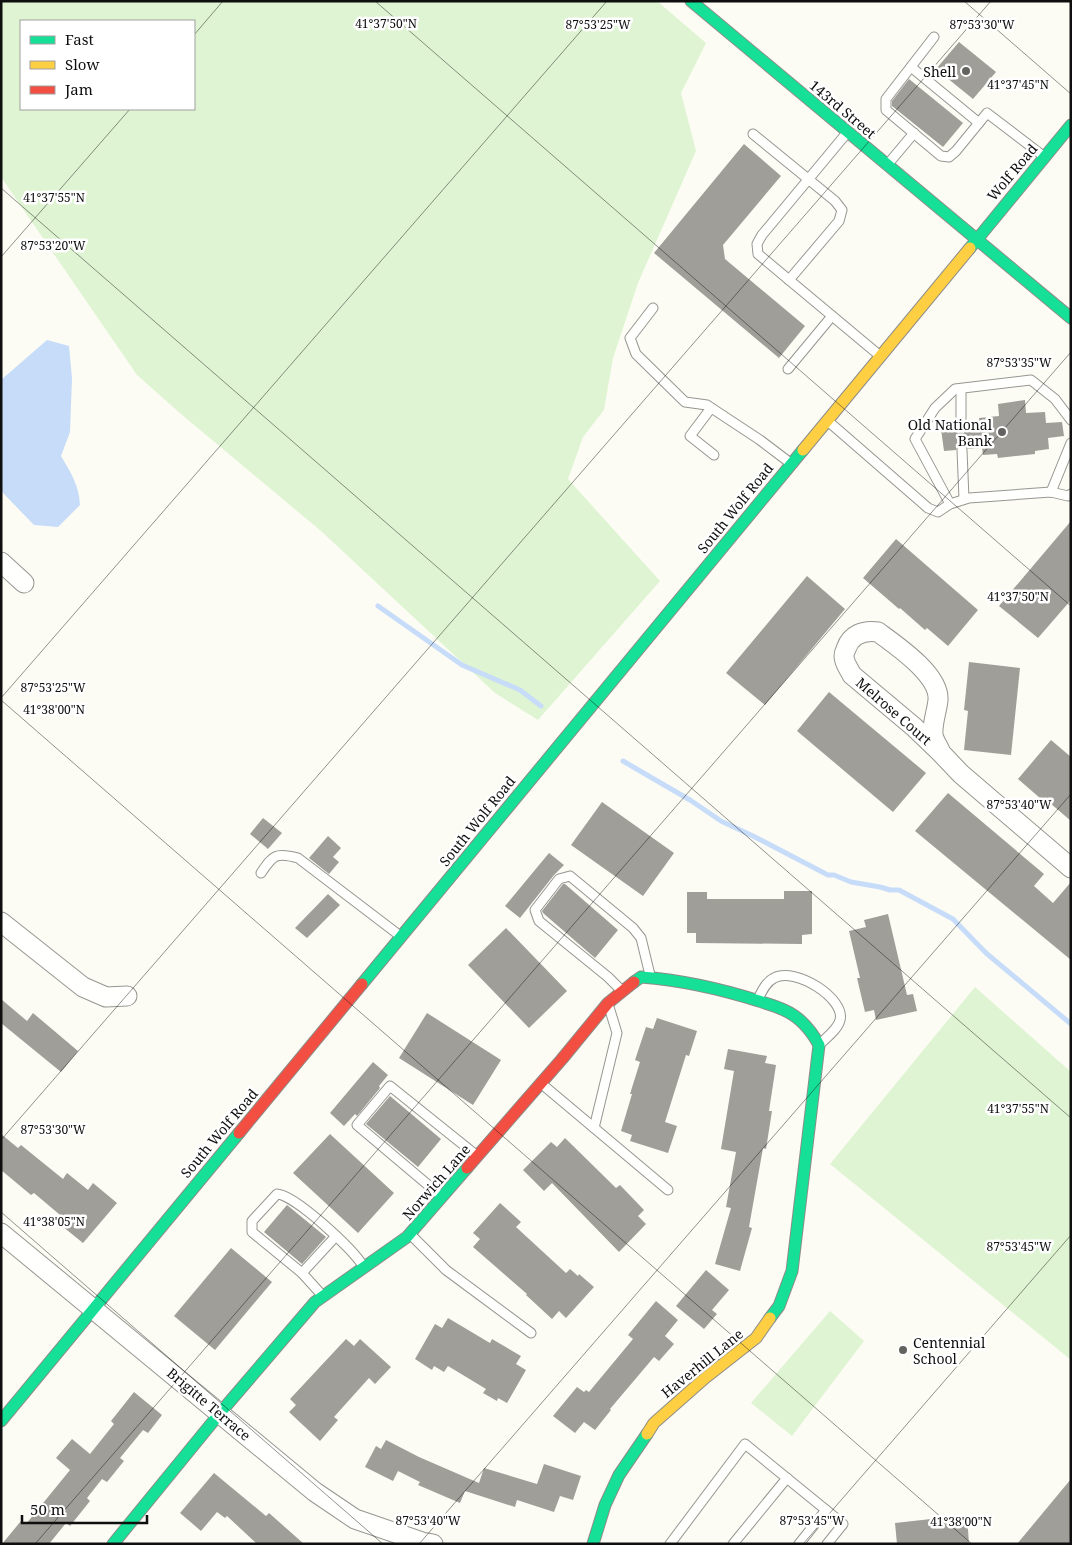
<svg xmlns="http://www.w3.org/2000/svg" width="1072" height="1545" font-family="'Noto Serif',serif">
  <rect width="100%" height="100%" fill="#fcfcf4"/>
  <!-- green -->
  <g fill="#dff4d2" fill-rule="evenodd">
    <path d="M1 1H657L706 43 681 93 696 151 638 283 613 358 604 410 583 437 568 479 660 581 538 720 495 693 321 531 181 414 137 375 1 177ZM21 21H194V109H21Z"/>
    <path d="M975 987 1071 1072V1360L830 1164Z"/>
    <path d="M830 1311 864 1341 792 1436 751 1403Z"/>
  </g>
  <!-- water -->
  <path fill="#c7dcf9" d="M47 340 69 346 72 378 70 432 61 456C71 473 79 485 80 505L58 527 34 525 4 494 1 489V380Z"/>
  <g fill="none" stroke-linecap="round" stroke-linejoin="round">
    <!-- stream -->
    <g stroke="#c7dcf9" stroke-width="5">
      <path d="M378 606 462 665 520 690 541 706"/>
      <path d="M623 761 690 800 721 821 755 837 828 875H834L851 882 880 887 890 890H899L953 919 986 953 1071 1024"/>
    </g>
  </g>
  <!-- building -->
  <g fill="#a09e99">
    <path d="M959 42 996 72 973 99 936 69Z"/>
    <path d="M909 79 963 123 943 147 892 106V101Z"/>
    <path d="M744 144 781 176 723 245 725 259 805 326 779 358 654 253Z"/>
    <path d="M1025 400 1026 413 1045 412 1046 423 1062 422 1064 436 1048 438 1049 449 1035 451V454L998 458 997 454 983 455 982 448 968 449 965 445 962 444 958 445 956 450 944 451 941 429 955 428 958 433H964L967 427 980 426 979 418 999 416 998 404Z"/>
    <path d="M1071 521V600L1038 638 999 606Z"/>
    <path d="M896 539 978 610 948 646 927 628 925 630 900 608 899 609 863 578Z"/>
    <path d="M807 576 845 609 765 705 726 673Z"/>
    <path d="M969 662 1020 668 1011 755 964 750 968 711 964 710Z"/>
    <path d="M829 692 926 773 893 812 797 731Z"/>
    <path d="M1051 740 1071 757V821L1050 803 1048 805 1018 779Z"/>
    <path d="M948 793 1044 874 1034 886 1053 903 1071 882V960L915 831Z"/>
    <path d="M602 802 674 853 643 896 571 845Z"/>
    <path d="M263 818 282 833 268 849 250 834Z"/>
    <path d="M328 836 341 848 333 857 339 862 329 874 309 858Z"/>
    <path d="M549 853 564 865 554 875 520 918 505 906Z"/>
    <path d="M563 884H565L618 930 595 958 543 913 542 911Z"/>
    <path d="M784 891H812V934L802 935V944L696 943V933H687V892H707V899H784Z"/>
    <path d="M328 894 340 905 307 938 295 928Z"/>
    <path d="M888 914 907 995 913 994 917 1011 876 1020 874 1010 865 1012 857 978H860L849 931 866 927 864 920Z"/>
    <path d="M506 928 567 991 529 1028 468 965Z"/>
    <path d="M1 999 27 1021 33 1013 78 1051 61 1072 1 1023Z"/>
    <path d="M427 1013 501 1060 473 1105 399 1058Z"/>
    <path d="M657 1018 697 1031 689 1056 686 1055 665 1122 677 1126 668 1153 630 1141 632 1135 621 1131 632 1094H630L640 1062 635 1060 646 1027 653 1029Z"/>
    <path d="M728 1049 767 1056 765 1063 776 1065 769 1111H772L766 1149 763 1148 749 1227 752 1228 740 1271 715 1264 731 1208 726 1207 736 1152 721 1149 734 1071 724 1069Z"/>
    <path d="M373 1062 388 1075 379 1086 380 1088 357 1116 355 1114 344 1126 330 1113Z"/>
    <path d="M390 1096 441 1139 418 1167 366 1124Z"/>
    <path d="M1 1134 18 1148 21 1145 63 1179 67 1173 88 1190 93 1183 117 1203 83 1243 62 1226 66 1220 34 1193 31 1195 1 1170Z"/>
    <path d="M330 1134 394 1193 358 1233 293 1173Z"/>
    <path d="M565 1138 616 1188 620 1185 644 1210 638 1216 646 1224 619 1252 552 1183 544 1191 523 1170 551 1142 557 1147Z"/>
    <path d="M500 1203 521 1222 516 1227 566 1273 570 1269 578 1276 579 1274 594 1287 566 1318 559 1311 552 1319 526 1295 527 1294 473 1247 480 1239 473 1233Z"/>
    <path d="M287 1205 326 1237 302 1264 264 1232Z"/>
    <path d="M231 1248 272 1282 215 1350 174 1316Z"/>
    <path d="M706 1270 729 1290 712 1310 717 1314 704 1329 676 1306Z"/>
    <path d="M656 1301 678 1320 665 1336 674 1344 659 1361 654 1357 610 1409 611 1410 595 1430 584 1422 575 1433 553 1416 577 1387 584 1392 586 1390 589 1392 633 1339 628 1335Z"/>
    <path d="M448 1318 490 1343 492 1339 521 1356 516 1364 526 1370 507 1403 498 1398 497 1401 483 1393 486 1389 448 1366 444 1372 434 1366 432 1370 415 1359 435 1324 442 1328Z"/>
    <path d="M346 1339 354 1346 360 1339 391 1367 375 1384 369 1378 334 1417 338 1420 320 1441 289 1412 296 1405 290 1399Z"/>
    <path d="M134 1392 162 1415 148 1433 143 1430 120 1458 124 1461 107 1482 102 1479 87 1498 90 1501 70 1526 66 1523 49 1544H2L21 1521 26 1524 70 1470 56 1458 72 1439 90 1454 114 1424 111 1421Z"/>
    <path d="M386 1440 419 1457 479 1483 484 1468 537 1484 544 1464 581 1476 573 1500 560 1496 554 1512 517 1500 515 1507 465 1491 460 1503 418 1485 420 1482 398 1471 393 1481 365 1467 376 1446 381 1449Z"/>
    <path d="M214 1473 266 1516 269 1513 304 1544H257L227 1516 225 1518 217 1512 201 1531 180 1513Z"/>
    <path d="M1071 1479V1544H1017Z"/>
    <path d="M967 1515 969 1544H897L895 1523Z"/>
  </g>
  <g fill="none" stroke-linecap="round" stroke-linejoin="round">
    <!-- lane casing -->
    <g stroke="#969692" stroke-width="11">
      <g id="lane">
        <path d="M934 37 886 99V110L941 156 949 157 956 151 987 113 1042 155"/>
        <path d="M911 67 979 123"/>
        <path d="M753 134 835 201 842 210 839 221 789 280"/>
        <path d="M846 134 762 235 757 244 758 254 879 355"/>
        <path d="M888 164 914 133"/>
        <path d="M653 308 630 338 636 354 685 402 707 405 760 440 789 462"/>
        <path d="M788 369 832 316"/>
        <path d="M961 389V427"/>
        <path d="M711 408 690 436 714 455"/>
        <path d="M829 422 928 508 938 512 950 504 969 498 1051 492 1068 496 1071 494"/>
        <path d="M962 450 964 499"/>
        <path d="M1051 492 1071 443"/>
        <path d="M950 504 915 439 935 408 955 389 1031 380 1055 399 1071 420"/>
        <path d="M261 873C273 855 276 852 298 858L399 935"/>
        <path d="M621 990 608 977 539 921 535 910 559 879 570 876 633 928 641 938 650 975"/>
        <path d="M758 999C762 991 766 982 774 978 795 966 846 999 840 1020 838 1029 827 1037 821 1043"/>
        <path d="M543 1085 668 1190"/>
        <path d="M594 1128 617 1033 609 1007"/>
        <path d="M440 1195 357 1125 390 1086 476 1155"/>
        <path d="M412 1236 446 1270 531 1333"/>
        <path d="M302 1273 336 1236"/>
        <path d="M321 1294 302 1273 252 1232V1221L277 1194C295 1195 353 1249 363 1266"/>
        <path d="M670 1544 745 1444 826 1510"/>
        <path d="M733 1544 787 1478"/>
        <path d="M799 1544 826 1510 843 1524 827 1544"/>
      </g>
    </g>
    <!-- street casing -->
    <g stroke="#969692" stroke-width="21">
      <g id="street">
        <path d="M1 562 24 583"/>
        <path d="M941 753C939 747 934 741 933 735 932 723 937 711 938 700 940 675 897 646 878 632 864 630 851 634 846 649 845 651 844 654 844 656 844 663 849 669 852 675L914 727 941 753 961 774 1071 868"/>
        <path d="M1 922 83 987 106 997 127 996"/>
        <path d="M1 1233 315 1492 355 1519 422 1542 433 1544"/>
      </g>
    </g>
    <!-- fast casing -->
    <g stroke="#8c8c89" stroke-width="13">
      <g id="fast">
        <path d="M691 1 1071 318"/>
        <path d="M970 248 1071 125"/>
        <path d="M634 982 641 977C681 980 721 989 759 1001 767 1004 776 1006 784 1010 800 1017 811 1030 819 1045L792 1271 779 1306 770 1318"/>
        <path d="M362 984 803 450"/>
        <path d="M1 1421 239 1133"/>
        <path d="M113 1544 220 1413 315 1302 407 1237 467 1168"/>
        <path d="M593 1544 605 1505 619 1475 647 1434"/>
      </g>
    </g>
    <!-- slow casing -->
    <g stroke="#8c8c89" stroke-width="13">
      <g id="slow">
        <path d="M803 450 970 248"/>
        <path d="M647 1434 654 1423 705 1378 756 1338 770 1318"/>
      </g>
    </g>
    <!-- jam casing -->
    <g stroke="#8c8c89" stroke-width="13">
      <g id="jam">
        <path d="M239 1133 362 984"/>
        <path d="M467 1168 562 1059 608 1003 634 982"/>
      </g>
    </g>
    <!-- lane -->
    <use href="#lane" stroke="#fffffd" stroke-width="9"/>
    <!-- street -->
    <use href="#street" stroke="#fffffd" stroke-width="19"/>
    <!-- fast -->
    <use href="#fast" stroke="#16e098" stroke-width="11"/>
    <!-- slow -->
    <use href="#slow" stroke="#ffcf43" stroke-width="11"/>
    <!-- jam -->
    <use href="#jam" stroke="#f24e42" stroke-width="11"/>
  </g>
  <!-- ticks -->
  <path fill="none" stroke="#0f0f0f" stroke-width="1" stroke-opacity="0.45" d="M375 1 1071 606M964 1 1071 94M194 35 223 1M1 188 1071 1118M1 257 130 109M1 698 607 1M1 700 972 1544M1 1140 991 1M1 1212 383 1544M35 1544 1071 352M419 1544 1071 794M803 1544 1071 1235"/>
  <!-- markers -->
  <g fill="#62625f" stroke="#fff" stroke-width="2">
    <circle cx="966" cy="71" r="5"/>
    <circle cx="1002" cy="432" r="5"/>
    <circle cx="903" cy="1350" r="5"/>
  </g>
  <g text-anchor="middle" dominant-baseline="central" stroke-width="5" stroke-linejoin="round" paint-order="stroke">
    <!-- poi labels -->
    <g font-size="14" fill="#0f0f0f" stroke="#fff" text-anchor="end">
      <text x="956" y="71">Shell</text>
      <text x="992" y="424">Old National<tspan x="992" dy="16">Bank</tspan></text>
      <text x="913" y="1342" text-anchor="start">Centennial<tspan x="913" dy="16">School</tspan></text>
    </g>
    <!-- street labels -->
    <g font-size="14" fill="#0f0f0f" stroke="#fff">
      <text transform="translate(843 109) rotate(40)">143rd Street</text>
      <text transform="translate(1012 172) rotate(-50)">Wolf Road</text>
      <text transform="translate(735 508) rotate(-51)">South Wolf Road</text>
      <text transform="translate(894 711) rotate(41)">Melrose Court</text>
      <text transform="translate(477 821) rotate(-51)">South Wolf Road</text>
      <text transform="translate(219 1133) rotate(-50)">South Wolf Road</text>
      <text transform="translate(436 1182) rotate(-49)">Norwich Lane</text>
      <text transform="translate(702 1363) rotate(-39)">Haverhill Lane</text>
      <text transform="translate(209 1404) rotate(40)">Brigitte Terrace</text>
    </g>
  </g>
  <g font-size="12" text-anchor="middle" fill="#0f0f0f" stroke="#fff" stroke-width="5" stroke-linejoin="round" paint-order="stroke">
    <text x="386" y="28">41°37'50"N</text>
    <text x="598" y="29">87°53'25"W</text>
    <text x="982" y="29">87°53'30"W</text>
    <text x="1018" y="89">41°37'45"N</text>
    <text x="54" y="202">41°37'55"N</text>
    <text x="53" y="250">87°53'20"W</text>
    <text x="1019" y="367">87°53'35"W</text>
    <text x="1018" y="601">41°37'50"N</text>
    <text x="53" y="692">87°53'25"W</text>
    <text x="54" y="714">41°38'00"N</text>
    <text x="1019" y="809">87°53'40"W</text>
    <text x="1018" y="1113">41°37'55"N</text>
    <text x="53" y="1134">87°53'30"W</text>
    <text x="54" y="1226">41°38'05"N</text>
    <text x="1019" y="1251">87°53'45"W</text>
    <text x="428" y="1525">87°53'40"W</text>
    <text x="812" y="1525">87°53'45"W</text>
    <text x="961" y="1526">41°38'00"N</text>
  </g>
  <!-- border -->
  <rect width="1072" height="1545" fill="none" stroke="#0f0f0f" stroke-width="5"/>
  <!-- legend -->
  <rect x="20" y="20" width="175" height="90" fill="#ffffff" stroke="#9f9f9f"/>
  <rect x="30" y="36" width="25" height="8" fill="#16e098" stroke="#9f9f9f"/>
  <text x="65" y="45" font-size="15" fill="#0f0f0f">Fast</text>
  <rect x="30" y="61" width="25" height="8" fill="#ffcf43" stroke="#9f9f9f"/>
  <text x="65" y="70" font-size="15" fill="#0f0f0f">Slow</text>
  <rect x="30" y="86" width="25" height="8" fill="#f24e42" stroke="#9f9f9f"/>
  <text x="65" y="95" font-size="15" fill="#0f0f0f">Jam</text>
  <!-- scale -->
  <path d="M22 1515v8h125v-8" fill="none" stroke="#0f0f0f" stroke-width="2.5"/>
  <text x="30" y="1515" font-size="15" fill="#0f0f0f" stroke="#ffffff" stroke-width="4" paint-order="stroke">50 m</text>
</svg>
